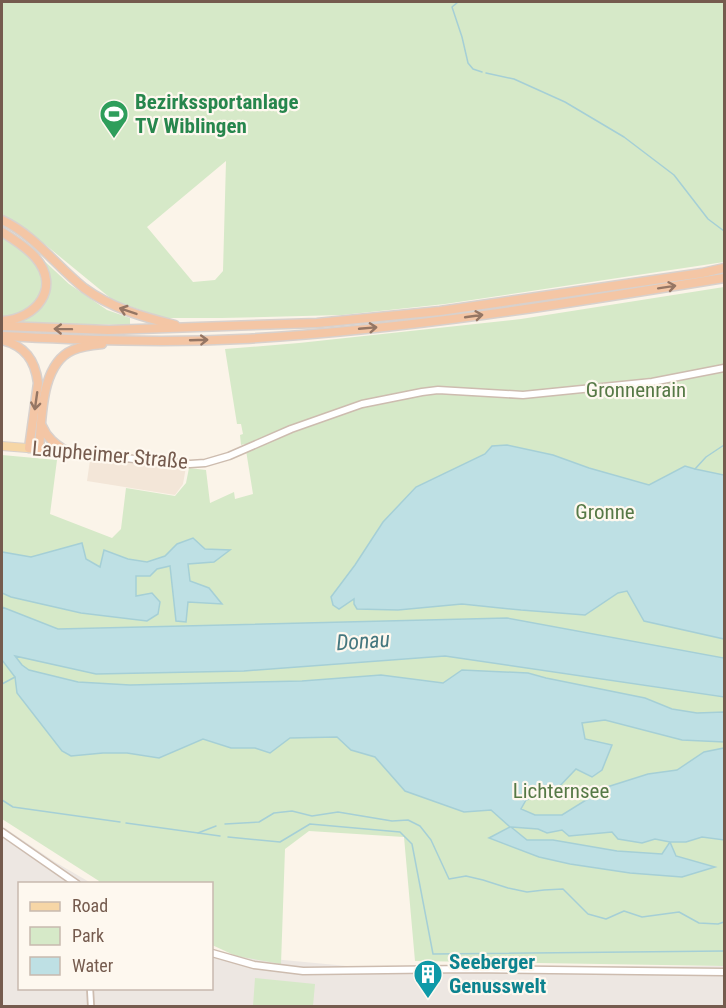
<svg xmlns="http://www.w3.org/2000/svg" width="726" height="1008" font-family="'Roboto Condensed',sans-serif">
  <rect width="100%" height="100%" fill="#fbf4e9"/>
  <!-- residential -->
  <path fill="#f3e6d8" d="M90 460 110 462 186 467 183 484 175 495 87 481Z"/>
  <!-- industrial -->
  <path fill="#ede7e2" d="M2 826 55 862 91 883 20 884V988H212V949L221 954 347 966H724V1006H2Z"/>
  <!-- green -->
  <g fill="#d6e9c8" fill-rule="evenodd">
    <path d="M2 2H724V262L445 304 342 315 221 318H165L114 301 42 242 2 217ZM226 161 223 271 215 280 193 282 147 227Z"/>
    <path d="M2 229 26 244 69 284 107 310 130 318V325L25 323 2 319Z"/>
    <path d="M724 287V966L415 961 404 837 309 831 285 849 281 964 236 956 212 945V884L98 883 99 881 2 819V455L57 460 50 514 112 538 121 529 126 488 175 496 186 483 189 468 206 470 210 503 234 492 235 499 253 494 245 444 241 445 240 435 243 434 241 424H237L225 349 299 343 521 319Z"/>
    <path d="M255 978 315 984 313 1006H253Z"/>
  </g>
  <!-- water -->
  <g fill="#bee0e4" stroke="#a5cfd6" stroke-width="1.5" fill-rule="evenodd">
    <path d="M507 445 553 455 589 468 649 485 685 466 695 469 724 475V639L644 621 627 591 618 593 585 615 521 610 462 604 398 610 357 609 354 604V599L339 609 333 605 331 597 355 565 383 522 416 487 485 454 492 446Z"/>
    <path d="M193 538 205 549 230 550 214 562 188 564 190 581 209 588 222 604 188 602 186 622 176 621 170 566 157 569 150 576H136V596L152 593 160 602 158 614 147 621 81 613 11 597 2 593V552L31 557 82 543 86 559 100 567 104 550 128 559 147 562 165 556 177 544Z"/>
    <path d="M2 607 58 629 507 618 724 658V697L445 656 244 671 96 674 15 656 22 665 29 670 78 682 130 685 302 681 381 675 443 683 462 670 528 673 546 678 645 698 672 709 697 713 724 712V742L682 740 605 720 582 723 585 739 612 745 602 770 592 777 576 769 556 790 526 800 521 809 535 815H562L607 787 648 774 677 770 704 752 724 748V840L702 837 686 842H670L676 856 715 867 682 877 630 873 570 864 539 857 489 838 510 827 491 810 464 812 405 791 375 757 351 750 337 737 290 738 270 753 255 748H231L203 739 159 758 127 753H103L71 756 62 751 17 693 15 677 2 660ZM511 827 538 829 547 833 562 830 569 836 612 832 618 839 642 843 655 839 670 842 662 854 617 851 553 840H527Z"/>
  </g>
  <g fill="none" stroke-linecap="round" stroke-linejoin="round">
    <!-- stream -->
    <g stroke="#a5cfd6" stroke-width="1.5">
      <path d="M458 2 452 7 462 37 468 63 473 69 482 72"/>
      <path d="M486 73 514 79 565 102 624 137 674 175 708 219 724 231"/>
      <path d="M695 469 706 457 724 445"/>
      <path d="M2 684 15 677"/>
      <path d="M2 800 13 807 120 822"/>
      <path d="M126 823 220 836"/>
      <path d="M225 824 259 822 274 813 292 811 312 816 338 812 392 821 408 820 420 826 431 840 449 879 466 876 483 880 508 888 527 892 544 890 563 889 588 914 606 919 624 911 642 917 679 912 699 923 718 924 724 922"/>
      <path d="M198 833 216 826"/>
      <path d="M228 837 280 842 310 824 400 832 412 844 433 954 724 951"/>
    </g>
    <!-- minor casing -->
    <g stroke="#cdbcaf" stroke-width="8">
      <path id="minor" d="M90 988 91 1006"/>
    </g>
    <!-- tertiary casing -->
    <g stroke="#cdbcaf" stroke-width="9">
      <g id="tertiary">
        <path d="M39 449 134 459 190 464 205 463 229 456 291 429 362 404 422 392 438 390 523 395 652 382 724 368"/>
        <path d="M2 832 77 884"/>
        <path d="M212 953 254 965 303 971 469 969 724 972"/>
      </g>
    </g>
    <!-- primary casing -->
    <g stroke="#d8d1cd" stroke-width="10">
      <path id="primary" d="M2 446 39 449"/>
    </g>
    <!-- trunk casing -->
    <g stroke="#d8d1cd" stroke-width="11">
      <g id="trunk">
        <path d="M2 220C36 236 55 265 84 288 111 308 143 317 175 325"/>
        <path d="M2 232C13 239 26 247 35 257 62 288 36 319 2 321"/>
        <path d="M2 326 109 330 317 323 440 311 702 273 724 268"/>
        <path d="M2 336C82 340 162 343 242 339 404 330 565 304 724 278"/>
        <path d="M2 340C25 346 35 360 38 383L29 448"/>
        <path d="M42 426C47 438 55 444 66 451"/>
        <path d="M39 449C42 419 40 364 73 350 82 346 92 345 102 344"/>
      </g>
    </g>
    <!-- minor -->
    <use href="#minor" stroke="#fff" stroke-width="4.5"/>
    <!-- tertiary -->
    <use href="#tertiary" stroke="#fff" stroke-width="6"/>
    <!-- primary -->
    <use href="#primary" stroke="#f6d6a6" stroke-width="8"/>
    <!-- trunk -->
    <use href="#trunk" stroke="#f4c6a5" stroke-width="8"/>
  </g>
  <!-- one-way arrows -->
  <defs><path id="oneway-shaft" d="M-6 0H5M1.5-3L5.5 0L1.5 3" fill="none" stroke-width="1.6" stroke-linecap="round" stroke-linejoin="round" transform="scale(1.5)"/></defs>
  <g stroke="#957664">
    <use href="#oneway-shaft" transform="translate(667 287) rotate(-9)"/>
    <use href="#oneway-shaft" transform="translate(128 311) rotate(-161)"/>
    <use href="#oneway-shaft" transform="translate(474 316) rotate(-8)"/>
    <use href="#oneway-shaft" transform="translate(368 328) rotate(-5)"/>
    <use href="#oneway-shaft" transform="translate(63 329) rotate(-179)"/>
    <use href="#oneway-shaft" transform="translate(199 340) rotate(-2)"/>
    <use href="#oneway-shaft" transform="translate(36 401) rotate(98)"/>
  </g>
  <!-- icons -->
  <defs>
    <g id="stadium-pin" transform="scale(1.5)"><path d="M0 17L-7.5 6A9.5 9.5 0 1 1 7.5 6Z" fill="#2e9e5b" stroke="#fef8ef"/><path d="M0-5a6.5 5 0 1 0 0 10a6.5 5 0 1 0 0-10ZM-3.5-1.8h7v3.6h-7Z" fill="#fff"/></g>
    <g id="building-pin" transform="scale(1.5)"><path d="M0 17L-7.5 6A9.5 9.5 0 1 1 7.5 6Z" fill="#0f9aa8" stroke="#fef8ef"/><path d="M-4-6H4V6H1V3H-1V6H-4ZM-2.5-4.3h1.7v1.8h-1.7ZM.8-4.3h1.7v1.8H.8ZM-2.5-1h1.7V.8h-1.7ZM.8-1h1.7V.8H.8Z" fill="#fff"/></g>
  </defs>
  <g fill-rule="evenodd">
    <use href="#stadium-pin" x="114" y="114"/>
    <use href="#building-pin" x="428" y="974"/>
  </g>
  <g text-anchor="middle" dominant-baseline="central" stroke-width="4.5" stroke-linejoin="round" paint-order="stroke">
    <!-- leisure labels -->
    <g font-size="21" font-weight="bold" fill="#27864d" stroke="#fef8ef" text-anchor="start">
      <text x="135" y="102">Bezirkssportanlage<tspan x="135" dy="24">TV Wiblingen</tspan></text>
    </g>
    <!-- park labels -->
    <g font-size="21" fill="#567946" stroke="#fef8ef">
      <text x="636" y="390">Gronnenrain</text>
      <text x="605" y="512">Gronne</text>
      <text x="561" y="791">Lichternsee</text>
    </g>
    <!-- street labels -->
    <g font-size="21" fill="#755b4e" stroke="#fef8ef">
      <text transform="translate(110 455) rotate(5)">Laupheimer Straße</text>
    </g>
    <!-- culture labels -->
    <g font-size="21" font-weight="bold" fill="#0d838f" stroke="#fef8ef" text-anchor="start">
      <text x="449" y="962">Seeberger<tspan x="449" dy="24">Genusswelt</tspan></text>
    </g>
    <!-- water labels -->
    <g font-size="22" font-style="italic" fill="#45777f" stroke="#fef8ef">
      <text transform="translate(363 641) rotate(-4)">Donau</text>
    </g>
  </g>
  <!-- border -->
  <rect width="726" height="1008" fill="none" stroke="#755b4e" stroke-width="6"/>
  <!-- legend -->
  <rect x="18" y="882" width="195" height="108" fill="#fef8ef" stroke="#c7b9af" stroke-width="1.5"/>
  <rect x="30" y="902" width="30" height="9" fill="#f6d6a6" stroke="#c7b9af" stroke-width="1.5"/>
  <text x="72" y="912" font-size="18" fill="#755b4e">Road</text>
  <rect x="30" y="927" width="30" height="18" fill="#d6e9c8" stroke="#c7b9af" stroke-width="1.5"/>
  <text x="72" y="942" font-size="18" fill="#755b4e">Park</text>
  <rect x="30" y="957" width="30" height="18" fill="#bee0e4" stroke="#c7b9af" stroke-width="1.5"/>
  <text x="72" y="972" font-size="18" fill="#755b4e">Water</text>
</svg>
